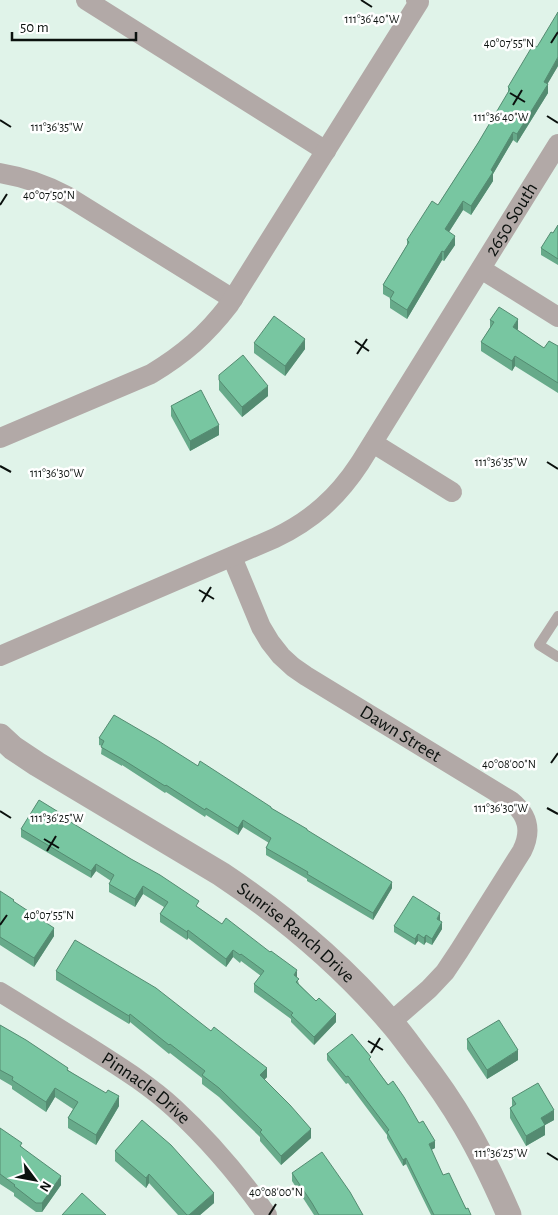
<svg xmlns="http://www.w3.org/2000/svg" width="558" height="1215" font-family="'Alegreya Sans',sans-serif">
  <rect width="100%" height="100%" fill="#e0f3e9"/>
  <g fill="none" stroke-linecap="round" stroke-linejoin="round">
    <!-- service -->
    <path stroke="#b2a9a7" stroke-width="10" d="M558 616 539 645 558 657"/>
    <!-- minor -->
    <g stroke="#b2a9a7" stroke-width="20">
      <path d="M86 0 326 151"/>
      <path d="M0 173C24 177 45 184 67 196L233 299"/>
      <path d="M481 269 558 317"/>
      <path d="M0 438 151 374C184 354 206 335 229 305L419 2 416 0"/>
      <path d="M373 443 452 492"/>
      <path id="s1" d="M232 557 261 627 270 642 281 656 293 667 306 676 511 801C528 815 532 831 522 851L459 951 445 972 429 989 391 1022"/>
      <path id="s2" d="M0 656 275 538C312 520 337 498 360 463L558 144"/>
      <path id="s3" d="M0 992C28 1009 56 1027 84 1044 115 1064 147 1083 174 1108 209 1140 240 1177 267 1215"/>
    </g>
    <!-- tertiary -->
    <path stroke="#b2a9a7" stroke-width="25" id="s4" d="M0 736 13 748 37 764 221 874C284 916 341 964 390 1021 400 1032 409 1045 418 1057 435 1079 451 1102 465 1126 482 1155 496 1185 509 1215"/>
  </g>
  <!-- wall -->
  <g fill="#67aa8a">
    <path d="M558 66 547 84 548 93 517 143 513 140 493 174V181L471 215 463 210 449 232 455 245 444 261 442 260 407 319 390 308V298L383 294V285L407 245V240L438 205 478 143 508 94V87Z"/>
    <path d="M558 225V265L541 255V248L553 233Z"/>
    <path d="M490 320 518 329 517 330 544 348 558 346V393L515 366 512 371 481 351V342L490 328Z"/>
    <path d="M254 343 305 349 285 376 254 353Z"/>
    <path d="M219 375 268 396 242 417 219 390Z"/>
    <path d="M171 406 219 435 190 451 171 416Z"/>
    <path d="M99 738 198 766 271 808 307 831 392 888 373 920 307 881V879L266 855V848L269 843 243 827 238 835 206 815 205 817 166 792 165 793 122 765V766L101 754 102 746 99 745Z"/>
    <path d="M65 819 199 908 297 978 299 984 336 1022 314 1045 291 1022V1019L254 992V984L261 976 241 961 240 963 233 957 226 967 188 938 187 940 160 922V914L164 907 143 894 135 907 109 892V884L111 881 96 871 91 878 21 837V829Z"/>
    <path d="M0 891 54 936 34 967 0 945Z"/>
    <path d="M440 920 439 921 442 929 432 945 426 942 424 945 418 941 415 945 394 932V926Z"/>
    <path d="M56 971 267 1077 264 1080 311 1138 281 1165 260 1141V1137L219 1097 202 1084V1078L170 1053 169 1054 130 1022 129 1024 56 980Z"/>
    <path d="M0 1025 68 1070 119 1106 96 1145 68 1128V1118L73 1109 55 1097 46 1112 12 1089V1086L0 1079Z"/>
    <path d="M467 1039 518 1060 487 1079 467 1049Z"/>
    <path d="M327 1054 371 1063 419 1123 435 1148 431 1150 443 1175 471 1215H431L406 1164 403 1166 387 1138V1135L348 1083 346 1084 327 1060Z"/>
    <path d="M512 1098 554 1120 545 1125V1135L526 1146 510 1118V1108L512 1106Z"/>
    <path d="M0 1128 22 1147 61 1185 42 1212H36L14 1196V1193L0 1184Z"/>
    <path d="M115 1151 214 1203 200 1215H178L149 1183 146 1188 115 1161Z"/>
    <path d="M292 1173 363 1215H314L292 1181Z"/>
  </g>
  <!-- shaded-wall -->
  <g fill="#548b71">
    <path d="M558 57V66L544 90V82Z"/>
    <path d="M548 84V93L517 143V134Z"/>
    <path d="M513 132V140L493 174V181L471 215V206L491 170Z"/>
    <path d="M463 201V210L445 238V229Z"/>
    <path d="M455 236V245L444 261V252Z"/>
    <path d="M442 251V260L407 319V310Z"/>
    <path d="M518 319V329L513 337V327Z"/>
    <path d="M305 339V349L285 376V366Z"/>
    <path d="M515 356V366L512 371V361Z"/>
    <path d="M268 386V396L242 417V407Z"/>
    <path d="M219 425V435L190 451V441Z"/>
    <path d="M243 820V827L238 835V828Z"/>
    <path d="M96 864V871L91 878V871Z"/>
    <path d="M392 882V888L373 920V913Z"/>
    <path d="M143 886V894L135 907V899Z"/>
    <path d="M440 913V920L437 925V919Z"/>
    <path d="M442 922V929L432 945V939Z"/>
    <path d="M54 928V936L34 967V958Z"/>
    <path d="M188 930V938L187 940V932Z"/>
    <path d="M418 934V941L415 945V939Z"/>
    <path d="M426 935V942L424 945V938Z"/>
    <path d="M233 950V957L226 967V959Z"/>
    <path d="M297 970V978L294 975Z"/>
    <path d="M130 1014V1022L129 1024V1016Z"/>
    <path d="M336 1014V1022L314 1045V1037Z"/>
    <path d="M518 1050V1060L487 1079V1070Z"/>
    <path d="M267 1068V1077L260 1084V1075Z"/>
    <path d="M55 1088V1097L46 1112V1102Z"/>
    <path d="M119 1096V1106L96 1145V1135Z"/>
    <path d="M554 1110V1120L545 1125V1135L526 1146V1136L541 1118Z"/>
    <path d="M311 1129V1138L281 1165V1156Z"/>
    <path d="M435 1141V1148L429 1151V1144Z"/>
    <path d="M406 1158V1164L403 1166V1160Z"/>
    <path d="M149 1174V1183L146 1188V1178Z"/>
    <path d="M61 1176V1185L42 1212V1203Z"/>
    <path d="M214 1193V1203L200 1215H189Z"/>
  </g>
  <!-- building -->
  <g fill="#78c6a1" stroke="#548b71">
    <path d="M558 12V57L544 82 548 84 517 134 513 132 491 170 493 172 471 206 463 201 445 229 455 236 444 252 442 251 407 310 390 299 394 292 383 285 409 242 407 240 432 201 438 205 478 143 510 89 508 87 533 45 537 47Z"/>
    <path d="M558 225V259L541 248 551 232 553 233Z"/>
    <path d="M499 307 518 319 513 327 544 348 549 341 558 346V383L515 356 512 361 481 342 494 322 490 320Z"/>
    <path d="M274 316 305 339 285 366 254 343Z"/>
    <path d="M243 355 268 386 242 407 219 380V375Z"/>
    <path d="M201 390 219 425 190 441 171 406Z"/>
    <path d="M114 715 157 740 198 766 200 761 271 807V808L307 829V830L392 882 373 913 307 874 308 872 266 848 271 838 243 820 238 828 206 808 205 810 166 785 165 786 122 759 101 747 104 741 99 738Z"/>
    <path d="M39 800 65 816 64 818 131 859 160 875 199 901 196 906 222 924 226 918 270 952 271 951 297 970 294 975 299 979 296 982 316 1001 319 998 336 1014 314 1037 291 1015 293 1013 254 984 264 971 241 954 240 955 233 950 226 959 188 930 187 932 160 914 168 902 143 886 135 899 109 884 114 875 96 864 91 871 21 829Z"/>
    <path d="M0 891 14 900 13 901 54 928 34 958 0 937Z"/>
    <path d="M413 896 440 913 437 919 442 922 432 939 426 935 424 938 418 934 415 939 394 926Z"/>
    <path d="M75 940 156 988 211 1031 214 1027 267 1068 260 1075 290 1105 311 1129 281 1156 260 1132 262 1130 219 1088 202 1075 205 1071 170 1044 169 1045 130 1014 129 1016 56 971Z"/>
    <path d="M499 1020 518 1050 487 1070 467 1039Z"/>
    <path d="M0 1025 26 1040 68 1068 67 1070 106 1093 108 1090 119 1096 96 1135 68 1118 78 1102 55 1088 46 1102 12 1080 13 1077 0 1070Z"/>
    <path d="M352 1034 371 1057 369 1059 388 1085 393 1081 404 1097 419 1123 423 1121 435 1141 429 1144 443 1175 449 1173 466 1209 468 1208 471 1215H434L406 1158 403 1160 387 1132 389 1130 348 1076 346 1077 327 1054Z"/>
    <path d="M538 1083 554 1110 541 1118 545 1125 526 1136 510 1108 516 1104 512 1098Z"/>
    <path d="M142 1120 171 1145 214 1193 189 1215H187L149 1174 146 1178 115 1151Z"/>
    <path d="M0 1128 22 1143 20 1146 61 1176 42 1203H36L14 1186 15 1185 0 1174Z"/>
    <path d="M322 1152 350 1192 363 1215H319L312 1203 292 1173Z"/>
    <path d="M82 1193 106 1215H62Z"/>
  </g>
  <!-- ticks -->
  <path fill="none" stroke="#0b110e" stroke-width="2" d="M361 0 372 7M551 43 558 32M510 93 525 102M513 105 522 90M547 116 558 123M0 120 11 127M0 205 7 194M355 341 369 351M357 354 367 339M547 462 558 469M0 466 11 472M199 590 214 599M202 602 211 587M551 763 558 753M547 808 558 814M0 811 11 818M44 839 59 848M47 851 56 836M0 925 7 915M368 1041 383 1050M371 1053 380 1038M547 1153 558 1160M269 1215 276 1204"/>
  <g text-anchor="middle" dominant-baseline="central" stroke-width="5" stroke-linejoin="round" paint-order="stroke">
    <!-- street labels -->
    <g font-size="19" fill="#0b110e" stroke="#fff">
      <text stroke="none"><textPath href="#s2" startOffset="701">2650 South</textPath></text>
      <text stroke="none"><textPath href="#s1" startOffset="254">Dawn Street</textPath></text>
      <text stroke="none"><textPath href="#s4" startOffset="356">Sunrise Ranch Drive</textPath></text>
      <text stroke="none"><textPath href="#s3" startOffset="175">Pinnacle Drive</textPath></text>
    </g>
  </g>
  <g font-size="12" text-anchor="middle" fill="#0b110e" stroke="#fff" stroke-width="5" stroke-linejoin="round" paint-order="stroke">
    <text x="372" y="23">111°36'40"W</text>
    <text x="509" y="47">40°07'55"N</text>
    <text x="501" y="121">111°36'40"W</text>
    <text x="57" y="131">111°36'35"W</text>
    <text x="49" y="199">40°07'50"N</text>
    <text x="501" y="466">111°36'35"W</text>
    <text x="57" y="477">111°36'30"W</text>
    <text x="509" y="768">40°08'00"N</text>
    <text x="501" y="812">111°36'30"W</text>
    <text x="57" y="822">111°36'25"W</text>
    <text x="49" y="919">40°07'55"N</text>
    <text x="501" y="1157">111°36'25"W</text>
    <text x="276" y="1196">40°08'00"N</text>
  </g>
  <!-- north arrow -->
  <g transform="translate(35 1180) rotate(122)" stroke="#ffffff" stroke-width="4" paint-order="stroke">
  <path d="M0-4L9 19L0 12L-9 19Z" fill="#0b110e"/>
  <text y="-8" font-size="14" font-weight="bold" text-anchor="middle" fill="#0b110e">N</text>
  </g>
  <!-- scale -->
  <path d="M12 32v8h124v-8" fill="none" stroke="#0b110e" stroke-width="2.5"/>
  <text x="20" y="32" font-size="15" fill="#0b110e" stroke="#ffffff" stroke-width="4" paint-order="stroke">50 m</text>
</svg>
